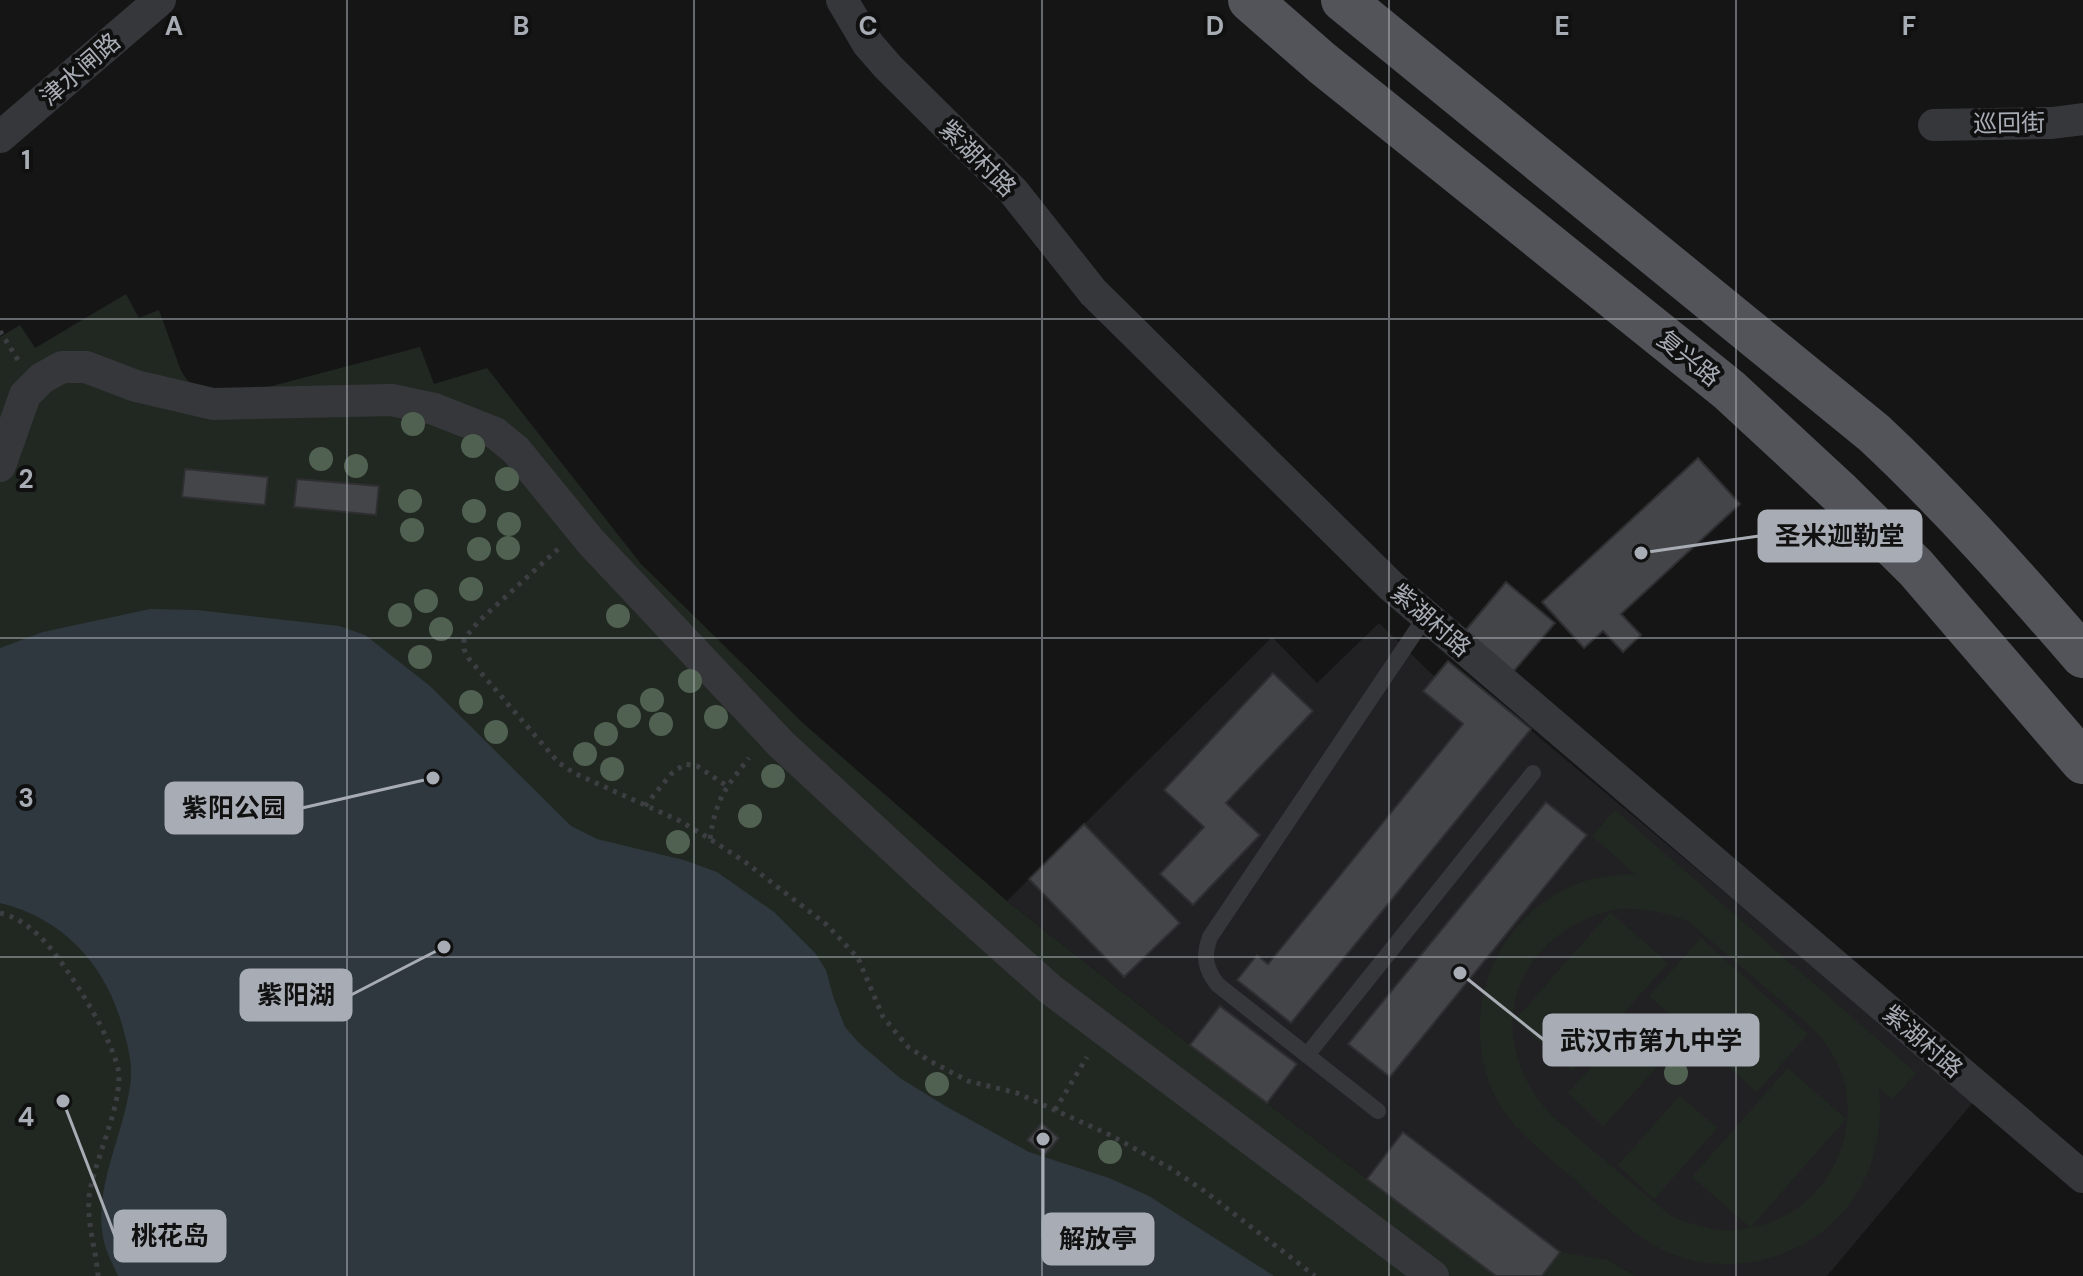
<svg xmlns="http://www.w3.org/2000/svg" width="2083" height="1276" font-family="'DM Sans','Noto Sans SC',sans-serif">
  <rect width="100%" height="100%" fill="#151516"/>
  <!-- built -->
  <path fill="#212123" d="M1379 623 1434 676 1448 661 1974 1101 1827 1276H1636L1608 1260 1496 1276 1190 1045 1007 901 1272 637 1317 683Z"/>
  <!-- green -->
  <g fill="#212821" fill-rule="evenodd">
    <path d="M126 294 139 318 159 310 181 371 187 380 197 388 253 391 420 347 434 384 487 368 641 564 804 724 1007 901 1190 1045 1496 1276H0V337L20 325 35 348Z"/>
    <path d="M1615 810 1916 1073 1893 1099 1879 1088C1884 1144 1868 1196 1822 1232 1775 1268 1704 1276 1652 1244 1623 1226 1598 1201 1573 1178 1543 1152 1508 1127 1492 1090 1458 1009 1497 912 1582 882 1599 876 1617 875 1635 874L1592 836ZM1617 909C1644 908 1665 912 1689 922L1807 1023C1825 1040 1839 1059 1845 1085 1859 1148 1816 1218 1751 1227L1846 1119 1788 1068 1692 1177 1750 1227C1725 1236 1695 1226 1671 1216L1553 1117C1478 1038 1512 933 1617 909Z"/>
    <path d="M1610 912 1668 963 1573 1071 1515 1020Z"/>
    <path d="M1701 938 1808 1034 1757 1092 1649 996Z"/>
    <path d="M1630 1024 1667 1056 1603 1126 1568 1093Z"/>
    <path d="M1680 1096 1717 1128 1654 1199 1618 1165Z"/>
    <path d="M1560 1252 1608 1260 1636 1276H1542Z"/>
  </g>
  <!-- water -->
  <path fill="#2f383e" d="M150 609 197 610 339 626 365 635 430 686 571 826 597 839 684 860 717 872 774 912 815 953 826 970 833 996 845 1027 859 1043 900 1078 947 1107 1029 1152 1109 1178 1149 1196 1274 1276H118C113 1265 107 1254 104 1242 92 1190 123 1137 130 1086 133 1068 129 1050 124 1032 108 968 66 919 0 903V648L43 632Z"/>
  <!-- building -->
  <g fill="#444549" stroke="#2f2f32" stroke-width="2">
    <path d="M1698 458 1740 504 1621 614 1641 635 1623 652 1603 631 1584 648 1542 602Z"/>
    <path d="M185 469 268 477 265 505 182 497Z"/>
    <path d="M297 479 379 486 376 515 294 507Z"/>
    <path d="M1506 582 1555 623 1513 672 1465 631Z"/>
    <path d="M1448 661 1531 729 1291 1023 1237 980 1257 955 1268 964 1463 724 1423 691Z"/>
    <path d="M1273 673 1313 711 1226 803 1260 835 1193 905 1160 874 1204 827 1164 790Z"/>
    <path d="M1546 802 1587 835 1390 1077 1348 1044Z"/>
    <path d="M1084 824 1180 923 1124 977 1029 879Z"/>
    <path d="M1220 1006 1297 1064 1267 1103 1190 1045Z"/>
    <path d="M1042 1123 1059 1138 1045 1155 1027 1140Z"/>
    <path d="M1403 1132 1560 1252 1542 1276H1496L1367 1179Z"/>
  </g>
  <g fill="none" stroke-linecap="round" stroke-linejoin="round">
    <!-- path -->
    <g stroke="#3c3e42" stroke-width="5" stroke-dasharray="4 6" stroke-linecap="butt">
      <path d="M0 331 18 360"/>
      <path d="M558 549 479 621 464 639V649L469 659 558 762 574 773 680 821 710 839 745 862 827 925 858 958 883 1017 908 1047 930 1061 968 1081 1017 1093 1110 1135 1170 1168 1203 1190 1315 1276"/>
      <path d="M645 806 671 774 685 764 697 766 727 786"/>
      <path d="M710 839C716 798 725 789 749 758"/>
      <path d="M0 913C18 917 33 929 46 943 67 966 119 1047 119 1077 119 1110 97 1156 90 1190 85 1219 96 1248 98 1276"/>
      <path d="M1055 1110 1087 1057"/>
    </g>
    <!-- lane -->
    <g stroke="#36373b" stroke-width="16">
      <path d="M1307 1055 1533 773"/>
      <path d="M1378 1111 1218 985C1205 969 1203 956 1210 937L1426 616"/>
    </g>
    <!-- street -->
    <g stroke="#36373b" stroke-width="32">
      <path d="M842 0 868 44 888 67 1013 191 1093 292 1391 586 2083 1177"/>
      <path d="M1934 125 2052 123 2083 119"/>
      <path d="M0 137 160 0"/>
      <path d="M0 466 25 395 42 378 62 367H86L136 386 213 404 392 400 434 409 495 433 516 450 591 542 781 744 929 881 1050 989 1433 1276"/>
    </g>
    <!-- primary -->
    <g stroke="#525459" stroke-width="44">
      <path d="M1250 0 1322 63 1729 390 1840 493 1916 568 2083 762"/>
      <path d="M1343 0 1874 433C1949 503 2016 579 2083 656"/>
    </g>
  </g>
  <!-- trees -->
  <g fill="#506051">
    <circle cx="413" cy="424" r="12"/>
    <circle cx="473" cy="446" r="12"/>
    <circle cx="321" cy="459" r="12"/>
    <circle cx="356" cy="466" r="12"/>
    <circle cx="507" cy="479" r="12"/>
    <circle cx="410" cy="501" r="12"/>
    <circle cx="474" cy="511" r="12"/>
    <circle cx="509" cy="524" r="12"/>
    <circle cx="412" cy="530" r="12"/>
    <circle cx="508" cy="548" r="12"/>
    <circle cx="479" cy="549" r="12"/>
    <circle cx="471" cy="589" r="12"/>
    <circle cx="426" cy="601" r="12"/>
    <circle cx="400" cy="615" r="12"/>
    <circle cx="618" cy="616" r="12"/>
    <circle cx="441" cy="629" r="12"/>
    <circle cx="420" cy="657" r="12"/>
    <circle cx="690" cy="681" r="12"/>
    <circle cx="652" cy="700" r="12"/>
    <circle cx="471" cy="702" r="12"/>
    <circle cx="629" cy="716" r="12"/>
    <circle cx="716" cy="717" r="12"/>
    <circle cx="661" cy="724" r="12"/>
    <circle cx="496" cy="732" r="12"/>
    <circle cx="606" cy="734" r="12"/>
    <circle cx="585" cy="754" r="12"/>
    <circle cx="612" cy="769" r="12"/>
    <circle cx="773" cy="776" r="12"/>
    <circle cx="750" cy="816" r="12"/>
    <circle cx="678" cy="842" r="12"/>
    <circle cx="1676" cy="1073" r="12"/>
    <circle cx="937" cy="1084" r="12"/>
    <circle cx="1110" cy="1152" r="12"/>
  </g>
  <!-- grid -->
  <path fill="none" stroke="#a8adb5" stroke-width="2" stroke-opacity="0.55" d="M347 0V1276M694 0V1276M1042 0V1276M1389 0V1276M1736 0V1276M0 319H2083M0 638H2083M0 957H2083"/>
  <g text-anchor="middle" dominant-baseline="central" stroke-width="8" stroke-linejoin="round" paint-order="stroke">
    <!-- street labels -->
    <g font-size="24" fill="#a8adb5" stroke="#101011">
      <text transform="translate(80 69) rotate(-41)">津水闸路</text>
      <text transform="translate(2009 123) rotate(-1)">巡回街</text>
      <text transform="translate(978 158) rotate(45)">紫湖村路</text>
      <text transform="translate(1689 358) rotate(39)">复兴路</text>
      <text transform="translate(1431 620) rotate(41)">紫湖村路</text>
      <text transform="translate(1923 1041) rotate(41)">紫湖村路</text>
    </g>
  </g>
  <g font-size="26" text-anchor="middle" font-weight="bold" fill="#a8adb5" stroke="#101011" stroke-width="8" stroke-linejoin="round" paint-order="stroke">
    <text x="174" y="35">A</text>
    <text x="521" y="35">B</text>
    <text x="868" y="35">C</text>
    <text x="1215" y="35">D</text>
    <text x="1562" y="35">E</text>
    <text x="1909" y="35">F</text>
    <text x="26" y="169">1</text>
    <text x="26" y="488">2</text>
    <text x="26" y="807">3</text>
    <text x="26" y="1126">4</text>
  </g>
  <!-- callouts -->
  <path fill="none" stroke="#a8adb5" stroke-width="3" d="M1641 553L1759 536M433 778L302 808M444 947L351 995M1460 973L1544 1040M63 1101L115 1236M1043 1139L1043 1239"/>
  <g fill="#a8adb5" stroke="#101011" stroke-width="3">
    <circle cx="1641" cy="553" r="8"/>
    <circle cx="433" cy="778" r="8"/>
    <circle cx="444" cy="947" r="8"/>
    <circle cx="1460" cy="973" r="8"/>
    <circle cx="63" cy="1101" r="8"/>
    <circle cx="1043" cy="1139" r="8"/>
  </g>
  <g fill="#a8adb5" stroke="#a8adb5" stroke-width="3">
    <rect x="1759" y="511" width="162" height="50" rx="8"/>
    <rect x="166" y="783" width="136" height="50" rx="8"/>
    <rect x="241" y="970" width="110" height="50" rx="8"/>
    <rect x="1544" y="1015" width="214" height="50" rx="8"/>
    <rect x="115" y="1211" width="110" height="50" rx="8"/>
    <rect x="1043" y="1214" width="110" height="50" rx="8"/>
  </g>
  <g font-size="26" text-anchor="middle" font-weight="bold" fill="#111">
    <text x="1840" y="545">圣米迦勒堂</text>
    <text x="234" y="817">紫阳公园</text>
    <text x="296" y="1004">紫阳湖</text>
    <text x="1651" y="1050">武汉市第九中学</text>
    <text x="170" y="1245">桃花岛</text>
    <text x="1098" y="1248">解放亭</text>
  </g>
</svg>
